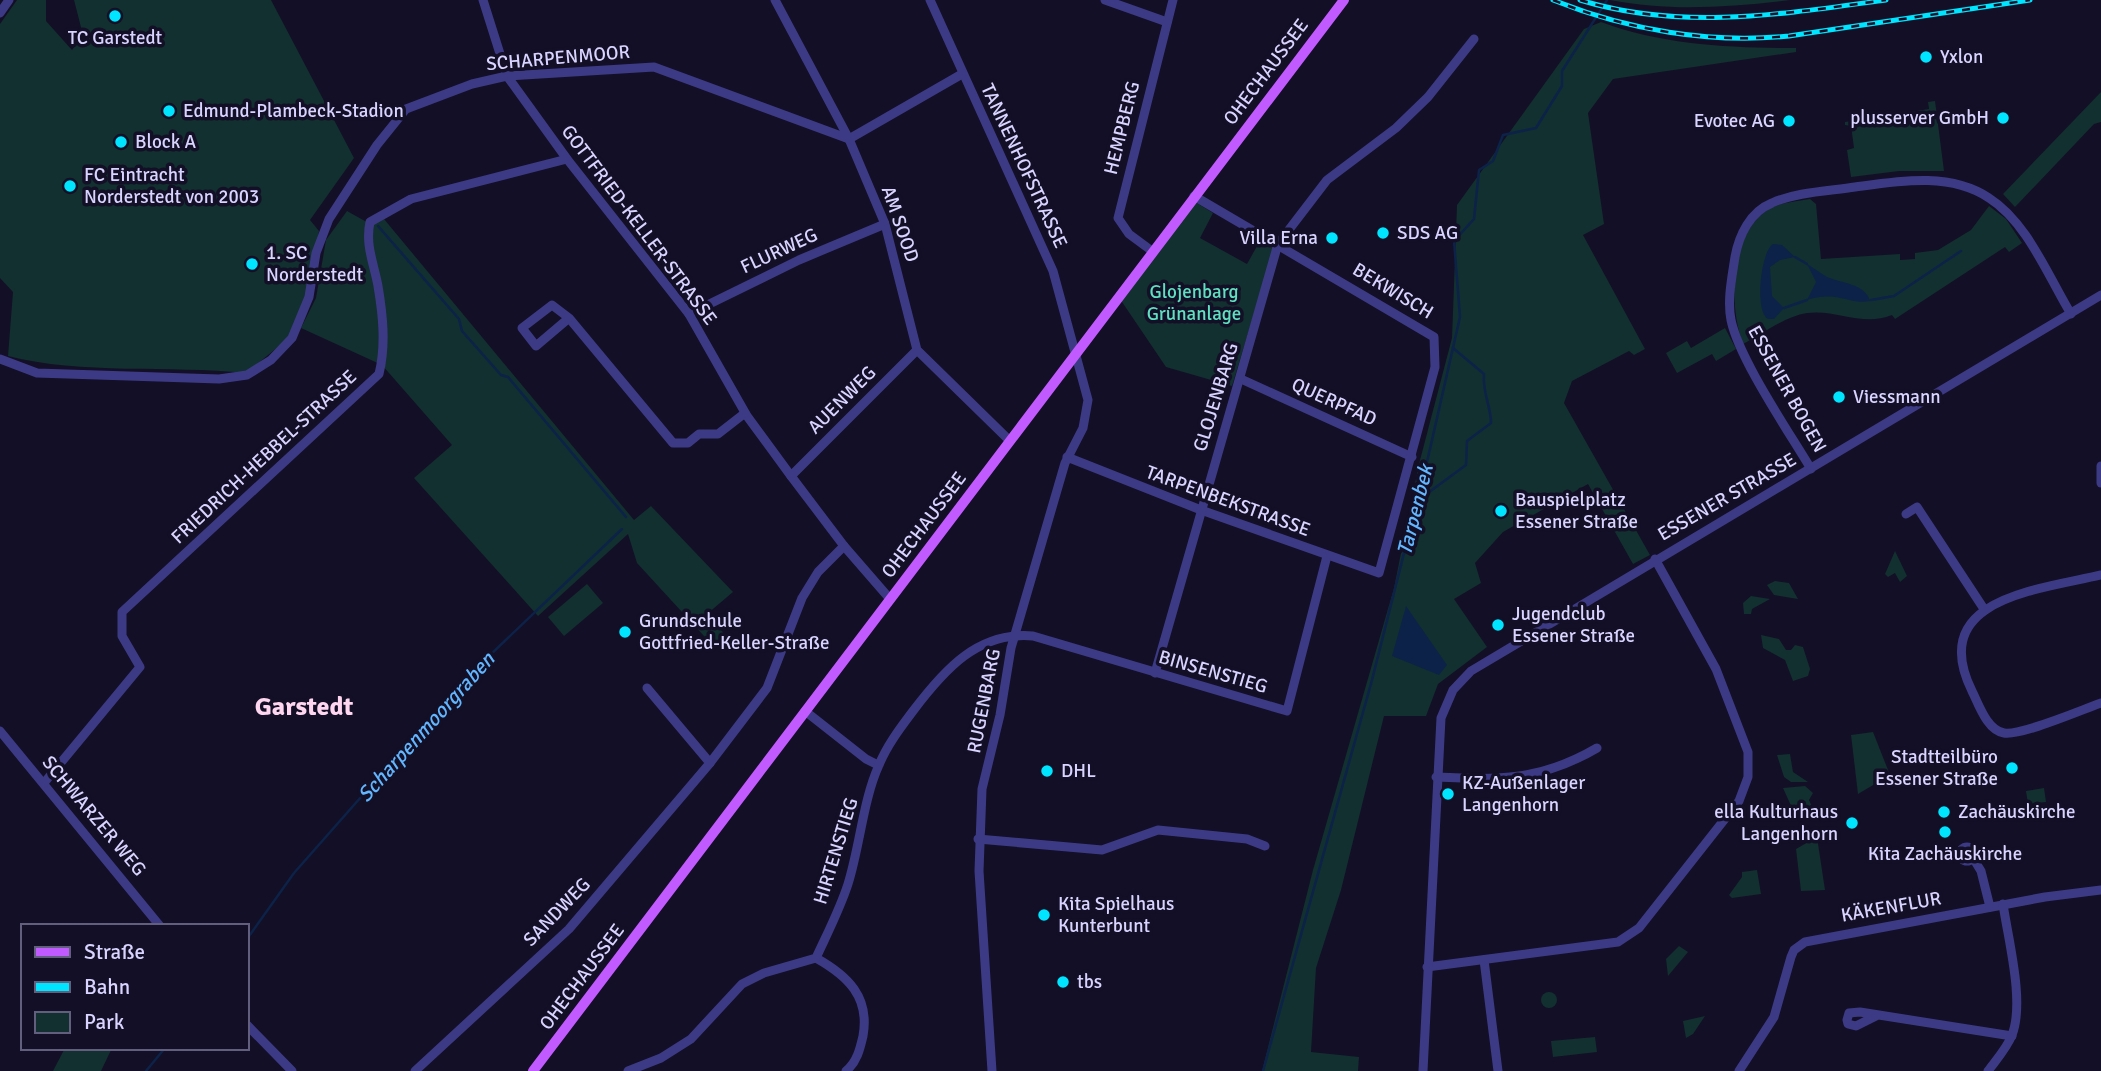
<svg xmlns="http://www.w3.org/2000/svg" width="2101" height="1071" font-family="Signika,sans-serif">
  <rect width="100%" height="100%" fill="#130f26"/>
  <!-- green -->
  <g fill="#12302f">
    <path d="M17 0H46V21L72 50 83 35 74 0H271L354 158 310 220 319 231 306 296 290 337 246 373C169 365 81 375 8 356L13 292 0 278V24Z"/>
    <path d="M1610 0H1790C1731 7 1671 12 1610 0Z"/>
    <path d="M1601 22C1663 45 1730 48 1796 48V52L1613 79 1588 113 1604 224 1583 235 1645 349 1634 355 1629 351 1572 381 1564 403 1650 555 1633 564 1588 484 1503 532 1475 563 1481 583 1454 599 1487 647 1438 684 1426 716H1384L1341 890 1316 968 1311 1052 1359 1057 1358 1071H1262L1313 870 1394 588 1419 464 1452 338 1457 205 1584 29Z"/>
    <path d="M2101 92V122L2094 124 2015 207 2003 194Z"/>
    <path d="M1935 101 1944 171H1899L1851 177 1847 150 1854 148 1851 126 1845 125V122L1929 109 1928 102Z"/>
    <path d="M1810 199 1816 204 1821 259 1900 254V260L1915 259V253L1938 250 1971 230 1989 206 2006 219 2022 243 2009 252 2005 247 1895 319 1892 315C1862 327 1837 309 1807 313 1786 316 1762 334 1743 344 1728 304 1729 229 1773 207 1784 202 1798 201 1810 199Z"/>
    <path d="M1195 202 1213 213 1200 238 1247 264 1261 239 1274 247 1232 386 1166 367 1120 299Z"/>
    <path d="M347 211 372 225 384 219 634 520 651 506 733 592 707 614 728 638 715 648 637 563 628 534 538 616 414 478 452 445 382 365 301 328 316 298 326 240Z"/>
    <path d="M1725 328 1736 349 1716 361 1712 354 1677 373 1666 353 1687 341 1691 348Z"/>
    <path d="M1895 551 1907 576 1900 582 1895 573 1888 577 1885 574Z"/>
    <path d="M1775 581 1789 583 1798 599 1774 595 1767 585Z"/>
    <path d="M587 584 603 603 564 636 548 617Z"/>
    <path d="M1751 596 1770 599 1752 609 1751 614H1744L1743 603Z"/>
    <path d="M1761 635 1779 639 1786 650H1791L1795 645 1803 647 1810 669 1808 676 1793 681 1785 660 1763 648Z"/>
    <path d="M1873 732 1890 775 1858 794 1851 735Z"/>
    <path d="M1790 754 1793 772 1808 782H1791L1784 777 1777 755Z"/>
    <path d="M1805 786 1813 793 1809 800 1813 809 1797 819 1783 788Z"/>
    <path d="M2044 788 2046 802 2028 804 2026 791Z"/>
    <path d="M1817 837 1825 890 1801 891 1796 849Z"/>
    <path d="M1757 870 1761 894 1732 898 1729 895 1742 877V872Z"/>
    <path d="M1679 946 1688 952 1668 976 1666 959Z"/>
    <circle cx="1549" cy="1000" r="8"/>
    <path d="M1705 1016 1693 1034 1686 1038 1683 1021Z"/>
    <path d="M1595 1037 1597 1052 1553 1057 1551 1041Z"/>
    <path d="M65 1048H112L101 1071H53Z"/>
  </g>
  <!-- water -->
  <g fill="#0c2248">
    <path d="M1773 244 1782 245 1795 257 1780 260 1770 267 1772 296 1784 308 1774 319H1768C1754 311 1761 251 1773 244Z"/>
    <path d="M1807 264C1814 268 1820 273 1827 277 1841 283 1866 284 1870 301 1847 305 1839 290 1807 300L1816 282Z"/>
    <path d="M1406 606 1447 665 1439 675 1392 656Z"/>
  </g>
  <g fill="none" stroke-linecap="round" stroke-linejoin="round">
    <!-- stream -->
    <g stroke="#0c2248" stroke-width="2.5">
      <path d="M378 226 459 319 462 331 501 375 508 377 626 517"/>
      <path d="M1795 257 1807 264"/>
      <path d="M1871 300 1894 296 1961 251"/>
      <path d="M1784 308 1807 300"/>
      <path d="M1417 501 1466 465 1467 441 1491 423C1491 406 1482 392 1484 374L1453 348"/>
      <path d="M247 939 294 873 466 678 622 529"/>
      <path d="M146 1071 165 1048"/>
      <path d="M1263 1071 1372 680 1427 462 1460 317 1454 241 1474 219 1479 170 1493 161 1503 135 1536 128 1562 86V71L1607 0"/>
    </g>
    <!-- minor -->
    <g stroke="#3d3a85" stroke-width="9">
      <path d="M483 0 507 76 567 159 689 314 747 416 791 476 844 546 890 599"/>
      <path d="M775 0 849 139 885 224 917 350 1010 441"/>
      <path d="M930 0 1053 271 1088 400 1083 428 1065 463 1011 648 1000 715 982 789 979 871 992 1071"/>
      <path d="M1105 0 1167 22"/>
      <path d="M0 13 9 0"/>
      <path d="M1152 251 1129 234 1118 218 1173 0"/>
      <path d="M689 314 799 260 885 224"/>
      <path d="M569 318 536 346 522 328 552 305 569 318 673 443H688L699 434H718L745 413"/>
      <path d="M0 359 37 373 219 379 247 375 271 360 292 338 309 297 316 253 329 219 377 145 406 109 472 84 507 76 654 67 849 139 962 74"/>
      <path d="M1241 379 1412 457"/>
      <path d="M1067 457 1201 510 1379 573 1435 367 1434 337 1194 196"/>
      <path d="M2101 466V483"/>
      <path d="M1811 469C1789 432 1739 359 1731 320 1727 300 1732 277 1735 257 1739 235 1750 212 1772 203 1796 192 1829 191 1855 187 1899 181 1950 172 1989 198 2027 222 2048 276 2071 314"/>
      <path d="M791 476 917 350"/>
      <path d="M1906 514 1917 507 1984 609"/>
      <path d="M2101 575C2036 590 1927 599 1972 691 1979 705 1987 730 2004 733 2021 736 2081 710 2101 703"/>
      <path d="M1155 673 1278 244 1327 180 1396 128 1428 97 1474 39"/>
      <path d="M647 688 710 763"/>
      <path d="M805 711 866 759 878 765"/>
      <path d="M0 731 160 926"/>
      <path d="M1436 777C1499 780 1541 781 1597 748"/>
      <path d="M44 783 140 667 122 636V612L379 374C386 345 383 316 378 286 374 264 365 245 370 222L411 199 567 159"/>
      <path d="M978 839 1102 850 1158 830 1247 839 1265 846"/>
      <circle cx="1967" cy="854" r="7"/>
      <path d="M1973 858 1981 871 1990 907"/>
      <path d="M816 958C848 976 870 997 863 1036 860 1049 857 1062 846 1071"/>
      <path d="M1484 960 1498 1071"/>
      <path d="M1427 967 1618 942 1639 928 1739 801 1748 777V752L1716 669 1655 559"/>
      <path d="M1878 1015 1856 1026 1848 1024 1847 1020 1849 1013 1860 1012 2012 1036"/>
      <path d="M247 1025 292 1071"/>
      <path d="M415 1071 569 929 710 763 767 688 802 598 818 572 844 546"/>
      <path d="M628 1071 661 1058 691 1039 742 984 764 973 816 958C827 934 840 909 848 884 860 846 863 800 879 765 887 745 901 727 913 711 944 670 978 631 1033 636L1287 711 1327 556"/>
      <path d="M1423 1071 1441 718 1453 690 1471 671 2101 295"/>
      <path d="M1739 1071 1774 1017 1791 957 1794 950 1805 942 2045 897 2101 890"/>
      <path d="M1988 1071C1996 1060 2007 1048 2012 1035 2025 1002 2008 939 2003 904"/>
    </g>
    <!-- major -->
    <path stroke="#c25bff" stroke-width="10" d="M533 1071 1344 0"/>
    <!-- rail casing -->
    <g stroke="#00e5ff" stroke-width="5">
      <g id="rail">
        <path d="M1553 0C1627 30 1710 44 1789 36L2030 0"/>
        <path d="M1580 0C1681 31 1783 14 1886 0"/>
      </g>
    </g>
    <!-- rail -->
    <use href="#rail" stroke="#130f26" stroke-width="2.5" stroke-dasharray="8" stroke-linecap="butt"/>
  </g>
  <!-- markers -->
  <g fill="#00e5ff" stroke="#130f26" stroke-width="2.5">
    <circle cx="115" cy="16" r="7"/>
    <circle cx="1926" cy="57" r="7"/>
    <circle cx="169" cy="111" r="7"/>
    <circle cx="2003" cy="118" r="7"/>
    <circle cx="1789" cy="121" r="7"/>
    <circle cx="121" cy="142" r="7"/>
    <circle cx="70" cy="186" r="7"/>
    <circle cx="1383" cy="233" r="7"/>
    <circle cx="1332" cy="238" r="7"/>
    <circle cx="252" cy="264" r="7"/>
    <circle cx="1839" cy="397" r="7"/>
    <circle cx="1501" cy="511" r="7"/>
    <circle cx="1498" cy="625" r="7"/>
    <circle cx="625" cy="632" r="7"/>
    <circle cx="2012" cy="768" r="7"/>
    <circle cx="1047" cy="771" r="7"/>
    <circle cx="1448" cy="794" r="7"/>
    <circle cx="1944" cy="812" r="7"/>
    <circle cx="1852" cy="823" r="7"/>
    <circle cx="1945" cy="832" r="7"/>
    <circle cx="1044" cy="915" r="7"/>
    <circle cx="1063" cy="982" r="7"/>
  </g>
  <g text-anchor="middle" dominant-baseline="central" stroke-width="7" stroke-linejoin="round" paint-order="stroke">
    <!-- poi labels -->
    <g font-size="19" fill="#d9d4ff" stroke="#130f26" text-anchor="start">
      <text x="115" y="38" text-anchor="middle">TC Garstedt</text>
      <text x="1940" y="57">Yxlon</text>
      <text x="183" y="111">Edmund-Plambeck-Stadion</text>
      <text x="1989" y="118" text-anchor="end">plusserver GmbH</text>
      <text x="1775" y="121" text-anchor="end">Evotec AG</text>
      <text x="135" y="142">Block A</text>
      <text x="84" y="175">FC Eintracht<tspan x="84" dy="22">Norderstedt von 2003</tspan></text>
      <text x="1397" y="233">SDS AG</text>
      <text x="1318" y="238" text-anchor="end">Villa Erna</text>
      <text x="266" y="253">1. SC<tspan x="266" dy="22">Norderstedt</tspan></text>
      <text x="1853" y="397">Viessmann</text>
      <text x="1515" y="500">Bauspielplatz<tspan x="1515" dy="22">Essener Straße</tspan></text>
      <text x="1512" y="614">Jugendclub<tspan x="1512" dy="22">Essener Straße</tspan></text>
      <text x="639" y="621">Grundschule<tspan x="639" dy="22">Gottfried-Keller-Straße</tspan></text>
      <text x="1998" y="757" text-anchor="end">Stadtteilbüro<tspan x="1998" dy="22">Essener Straße</tspan></text>
      <text x="1061" y="771">DHL</text>
      <text x="1462" y="783">KZ-Außenlager<tspan x="1462" dy="22">Langenhorn</tspan></text>
      <text x="1838" y="812" text-anchor="end">ella Kulturhaus<tspan x="1838" dy="22">Langenhorn</tspan></text>
      <text x="1958" y="812">Zachäuskirche</text>
      <text x="1945" y="854" text-anchor="middle">Kita Zachäuskirche</text>
      <text x="1058" y="904">Kita Spielhaus<tspan x="1058" dy="22">Kunterbunt</tspan></text>
      <text x="1077" y="982">tbs</text>
    </g>
    <!-- street labels -->
    <g font-size="19" fill="#d9d4ff" stroke="#130f26">
      <text transform="translate(558 58) rotate(-5)">SCHARPENMOOR</text>
      <text transform="translate(1266 72) rotate(-53)">OHECHAUSSEE</text>
      <text transform="translate(1122 128) rotate(-76)">HEMPBERG</text>
      <text transform="translate(1024 166) rotate(65)">TANNENHOFSTRASSE</text>
      <text transform="translate(900 224) rotate(71)">AM SOOD</text>
      <text transform="translate(639 225) rotate(53)">GOTTFRIED-KELLER-STRASSE</text>
      <text transform="translate(779 251) rotate(-25)">FLURWEG</text>
      <text transform="translate(1393 291) rotate(31)">BEKWISCH</text>
      <text transform="translate(1787 389) rotate(61)">ESSENER BOGEN</text>
      <text transform="translate(1216 397) rotate(-73)">GLOJENBARG</text>
      <text transform="translate(842 400) rotate(-45)">AUENWEG</text>
      <text transform="translate(1334 402) rotate(24)">QUERPFAD</text>
      <text transform="translate(264 457) rotate(-43)">FRIEDRICH-HEBBEL-STRASSE</text>
      <text transform="translate(1727 497) rotate(-30)">ESSENER STRASSE</text>
      <text transform="translate(1228 501) rotate(20)">TARPENBEKSTRASSE</text>
      <text transform="translate(924 525) rotate(-53)">OHECHAUSSEE</text>
      <text transform="translate(1213 672) rotate(16)">BINSENSTIEG</text>
      <text transform="translate(984 701) rotate(-79)">RUGENBARG</text>
      <text transform="translate(94 816) rotate(50)">SCHWARZER WEG</text>
      <text transform="translate(836 851) rotate(-73)">HIRTENSTIEG</text>
      <text transform="translate(1891 907) rotate(-10)">KÄKENFLUR</text>
      <text transform="translate(557 912) rotate(-46)">SANDWEG</text>
      <text transform="translate(582 977) rotate(-53)">OHECHAUSSEE</text>
    </g>
    <!-- park labels -->
    <g font-size="19" fill="#5fe0c0" stroke="#130f26">
      <text x="1194" y="292">Glojenbarg<tspan x="1194" dy="22">Grünanlage</tspan></text>
    </g>
    <!-- water labels -->
    <g font-size="21" font-style="italic" fill="#62b6ff" stroke="#130f26">
      <text transform="translate(1415 510) rotate(-76)">Tarpenbek</text>
      <text transform="translate(426 727) rotate(-48)">Scharpenmoorgraben</text>
    </g>
    <!-- district labels -->
    <g font-size="26" font-weight="bold" fill="#ffd6f0" stroke="#130f26">
      <text x="304" y="707">Garstedt</text>
    </g>
  </g>
  <!-- legend -->
  <rect x="21" y="924" width="228" height="126" fill="#130f26" stroke="#625e7d" stroke-width="2"/>
  <rect x="35" y="947" width="35" height="10" fill="#c25bff" stroke="#625e7d" stroke-width="2"/>
  <text x="84" y="959" font-size="21" fill="#d9d4ff">Straße</text>
  <rect x="35" y="982" width="35" height="10" fill="#00e5ff" stroke="#625e7d" stroke-width="2"/>
  <text x="84" y="994" font-size="21" fill="#d9d4ff">Bahn</text>
  <rect x="35" y="1012" width="35" height="21" fill="#12302f" stroke="#625e7d" stroke-width="2"/>
  <text x="84" y="1029" font-size="21" fill="#d9d4ff">Park</text>
</svg>
